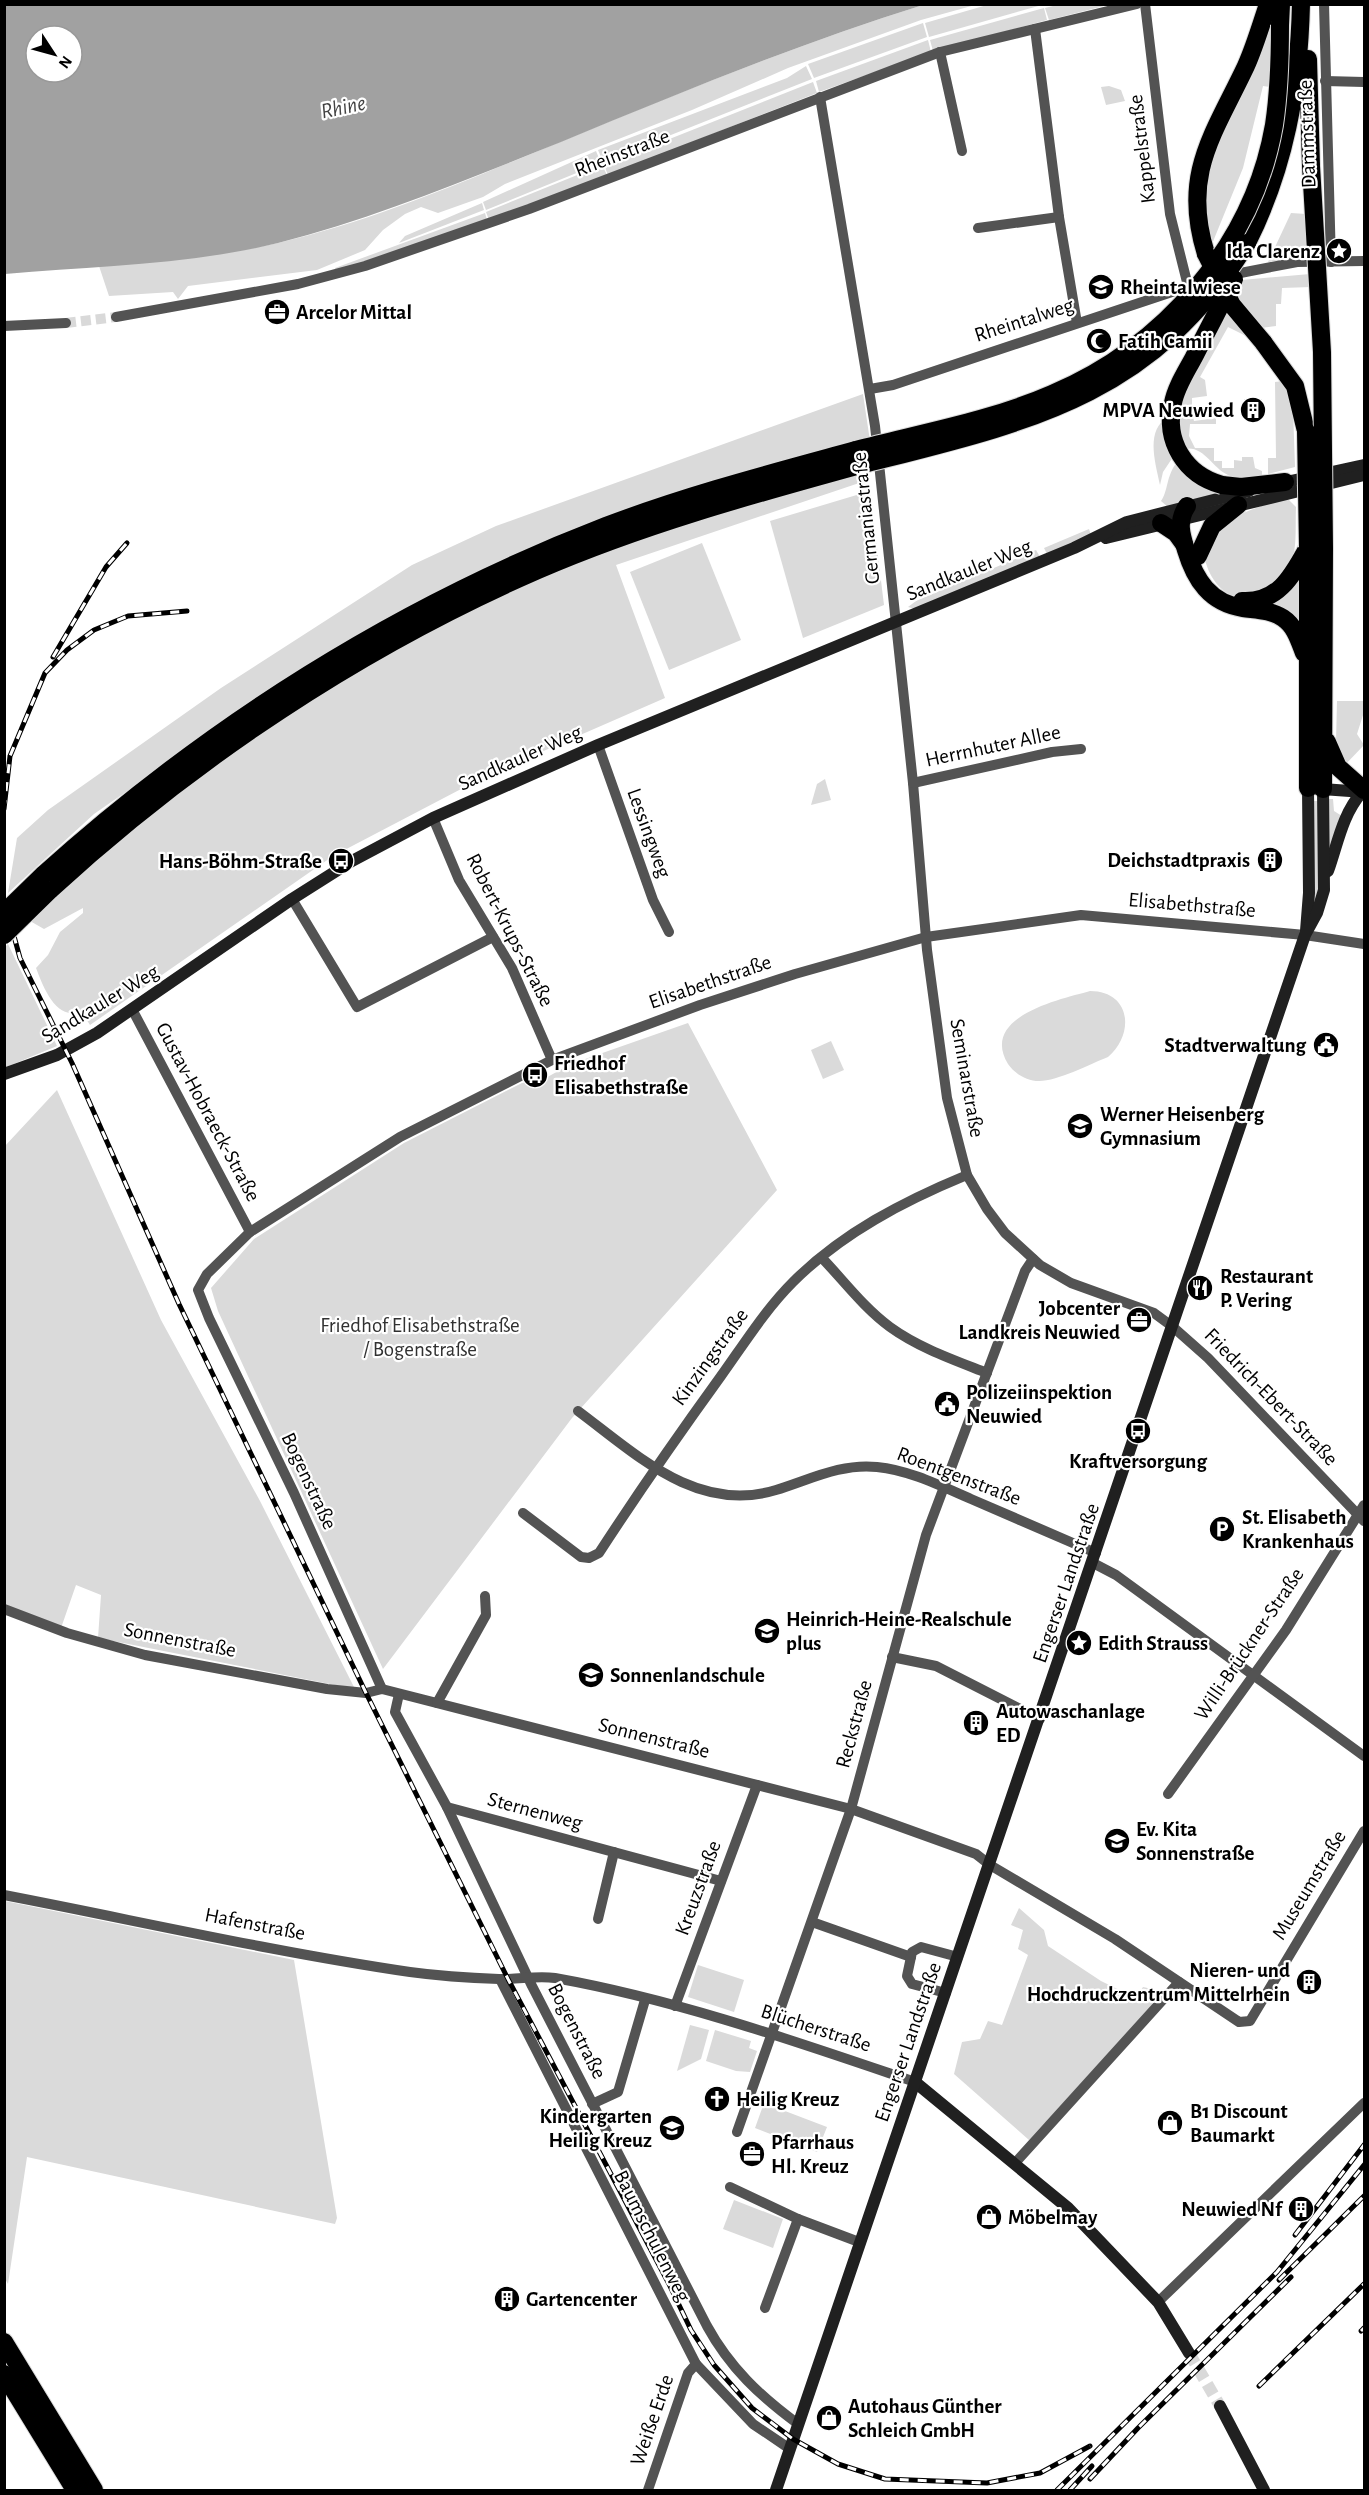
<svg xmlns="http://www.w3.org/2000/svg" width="1369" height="2495" font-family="'Alegreya Sans',sans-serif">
  <rect width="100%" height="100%" fill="#fff"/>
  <!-- green -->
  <g fill="#dadada">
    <path d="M923 5H975L921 20 788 68 692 110 505 184 483 197 438 213 421 207 405 214 383 230 365 250 317 270 188 286 178 299 173 292 109 296 99 266C159 261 219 256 278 243 373 221 465 181 555 144 676 94 798 44 923 5Z"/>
    <path d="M987 5H1042L929 37 925 23Z"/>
    <path d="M1057 5V4L1108 5 1049 20 1045 8Z"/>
    <path d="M1044 8 1047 20 933 51 930 40Z"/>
    <path d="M1274 16 1270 87 1263 86 1243 168 1212 244C1185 163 1250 90 1274 16Z"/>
    <path d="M923 23 927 37 814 78 808 64Z"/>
    <path d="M928 40 931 52 819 92 816 81Z"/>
    <path d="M806 66 812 79 603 162 598 150 787 78Z"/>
    <path d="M813 82 817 93 608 175 604 165Z"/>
    <path d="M1109 86 1121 90 1125 101 1106 105 1101 87Z"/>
    <path d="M596 151 601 163 486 210 483 202Z"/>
    <path d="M602 165 607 175 489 220 486 212Z"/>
    <path d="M482 203 484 210 399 243 405 236Z"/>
    <path d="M485 213 487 220 336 271 335 268Z"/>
    <path d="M1291 213 1306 214 1309 257 1268 262Z"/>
    <path d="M1310 274 1311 287 1282 288 1281 304H1276V326L1261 328 1234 294 1242 280Z"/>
    <path d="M1226 308 1252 339 1228 327 1200 377 1205 380 1207 396 1192 398V406L1178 407Z"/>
    <path d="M1283 381 1293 409 1295 467 1268 474V458H1276L1275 382Z"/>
    <path d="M863 394 870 441 655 504 159 769 94 814 8 893 17 838 48 810 221 688 412 565 496 526Z"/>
    <path d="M1192 414 1194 421 1216 418V424H1190L1189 436 1195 448H1214V461H1222V468H1234V460L1242 461V457H1253L1255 468 1262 471V475C1251 477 1238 480 1228 475 1212 468 1204 445 1184 449L1177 417Z"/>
    <path d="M1164 420 1173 457 1163 472 1160 485C1156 465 1146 434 1164 420Z"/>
    <path d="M1177 462 1230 492 1169 508 1161 501C1168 492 1166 476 1177 462Z"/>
    <path d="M864 472V474L867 473 868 480 616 565 665 698 484 777 333 856 90 1025 81 1011C56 1022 43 986 36 968L48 955 60 932 83 913V908L44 929 30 921C66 879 113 846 156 811 304 691 472 598 651 534 720 510 793 492 864 472Z"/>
    <path d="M870 491 884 605 803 638 770 521Z"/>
    <path d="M1287 498 1296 507C1295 527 1298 554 1288 571 1279 585 1269 591 1255 593 1249 594 1242 596 1236 596 1215 594 1195 554 1209 537 1228 515 1261 506 1287 498Z"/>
    <path d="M1089 529 1091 535 1047 554 1044 548Z"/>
    <path d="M702 543 741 640 669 670 630 572Z"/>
    <path d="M1036 550 1040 557 915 609 908 607 916 601Z"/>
    <path d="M1299 568V630L1263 606Z"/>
    <path d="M1337 701H1364V712L1357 734 1364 745 1343 767 1336 742Z"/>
    <path d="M825 779 831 800 811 805 817 784Z"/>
    <path d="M1329 799H1333L1334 811 1342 816 1328 853Z"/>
    <path d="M1311 801H1319L1321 879 1317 907 1312 897Z"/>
    <path d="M8 944 57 1046 4 1068V948Z"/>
    <path d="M1090 991C1131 991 1135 1034 1108 1057 1090 1064 1058 1081 1039 1081 1027 1081 1015 1074 1008 1064 979 1016 1062 999 1090 991Z"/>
    <path d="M688 1023 777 1190 572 1418 383 1669 218 1311 211 1288 254 1239 404 1143 522 1083 542 1080 571 1064Z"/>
    <path d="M831 1041 844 1070 823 1079 811 1050Z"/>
    <path d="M57 1090 161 1320 260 1501 355 1689 98 1638 101 1595 76 1585 61 1628 5 1605 4 1147Z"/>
    <path d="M5 1901 294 1960 337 2218 335 2224 27 2157 8 2284 4 2277Z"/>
    <path d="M1019 1908 1044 1930 1048 1946 1101 1981 1136 1998 1143 1987 1152 1989 1159 1998 1029 2140 954 2074 962 2042 980 2039 988 2021 1002 2025 1028 1955 1018 1949 1023 1930 1011 1925Z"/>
    <path d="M698 1965 744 1980 734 2012 688 1997Z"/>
    <path d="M690 2025 709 2030 701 2059 677 2071Z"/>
    <path d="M715 2030 751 2041 749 2048 757 2051 750 2072 736 2071 706 2061Z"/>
    <path d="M764 2103 827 2127 817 2152 755 2128Z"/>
    <path d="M734 2200 783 2219 773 2248 723 2229Z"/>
  </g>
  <!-- water -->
  <path fill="#a1a1a1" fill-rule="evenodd" d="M5 4H923V5C800 43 680 93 561 142 468 179 375 218 278 243 189 265 95 266 5 274ZM36 36H72V72H36Z"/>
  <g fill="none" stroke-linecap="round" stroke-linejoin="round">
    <!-- street-tunnel -->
    <path stroke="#d9d9d9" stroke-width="10" stroke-dasharray="10 5" stroke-linecap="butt" d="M66 323 116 317"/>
    <!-- secondary-tunnel -->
    <path stroke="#d9d9d9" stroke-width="12" stroke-dasharray="12 6" stroke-linecap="butt" d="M1189 2353 1220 2406"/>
    <!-- highway casing -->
    <g stroke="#dbdbdb" stroke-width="20">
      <g id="highway">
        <path d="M1280 25 1281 4"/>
        <path d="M1308 59 1311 166"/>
        <path d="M1247 243C1285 167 1299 89 1301 4"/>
        <path d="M1206 254C1181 174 1214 134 1246 66 1255 46 1261 25 1268 4"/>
        <path d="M1263 342 1295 386 1306 431"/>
        <path d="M1222 485 1241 487 1285 482"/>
        <path d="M1187 506C1177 521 1181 534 1186 550 1195 580 1210 603 1243 608 1257 610 1271 610 1283 618 1295 626 1299 640 1304 653"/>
        <path d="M1161 523 1176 533 1184 544"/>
        <path d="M1308 547V788"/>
        <path d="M1198 556 1212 526 1238 505"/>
        <path d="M1242 601C1278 603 1292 576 1307 549"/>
        <path d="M1327 742 1338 767 1364 790"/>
        <path d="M1323 789 1324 548"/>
        <path d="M43 875C208 726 398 606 606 526 687 495 772 473 856 450"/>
        <path d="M50 890C193 759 359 648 538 570 642 525 751 495 860 465"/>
        <path d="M4 2342 94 2490"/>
        <path d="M4 2374 75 2490"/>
      </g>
    </g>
    <!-- street -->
    <g stroke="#535353" stroke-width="10">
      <path d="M1145 4 1170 214 1188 286"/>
      <path d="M1324 4 1331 262"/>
      <path d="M1035 29 1059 217 1077 323"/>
      <path d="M940 52 962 151"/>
      <path d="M1325 81 1364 82"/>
      <path d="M820 97 875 426 913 783 927 950 947 1098 967 1175 987 1209 1005 1233 1040 1265 1071 1283 1154 1313 1173 1327 1208 1358 1364 1521"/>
      <path d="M978 228 1059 217"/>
      <path d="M1225 276 1297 262 1364 261"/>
      <path d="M116 317 298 284 365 266 529 209 940 52 1137 4"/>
      <path d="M4 326 66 323"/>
      <path d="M870 389 893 385 1196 284"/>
      <path d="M598 745 653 900 669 932"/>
      <path d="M913 783 1052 752 1081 749"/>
      <path d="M433 818 459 880 512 968 552 1060"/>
      <path d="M292 899 357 1007 493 937"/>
      <path d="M133 1011 250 1232"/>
      <path d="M822 1258C844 1281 864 1308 890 1327 919 1348 954 1360 987 1373"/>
      <path d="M578 1411C637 1455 697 1514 776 1490 809 1480 841 1463 877 1467 909 1470 941 1486 971 1499 1013 1517 1055 1535 1096 1553"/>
      <path d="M523 1513 581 1557 589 1558 599 1553C638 1493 679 1434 721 1376 744 1344 765 1310 793 1282 842 1233 904 1201 967 1175"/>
      <path d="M1093 1563 1116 1575 1364 1756"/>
      <path d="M4 1609 67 1633 145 1655 327 1689 366 1693 382 1689 851 1809 976 1854 990 1865 1115 1939 1239 2022 1250 2021 1364 1831"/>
      <path d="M892 1657 936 1666 1040 1719"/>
      <path d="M382 1689 294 1493 209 1318 198 1290 207 1274 250 1232 400 1137 552 1060 700 1005 795 974 926 937 1081 915 1305 935 1364 944"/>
      <path d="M399 1694 395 1712 447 1807 532 1986 707 2326C730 2368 760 2396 798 2424"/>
      <path d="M437 1703 486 1615 485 1596"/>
      <path d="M1168 1794 1286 1630 1364 1505"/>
      <path d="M447 1807 721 1881"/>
      <path d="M4 1895C139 1921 274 1952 410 1972 439 1976 470 1978 499 1979 518 1980 536 1975 555 1978 678 2000 797 2042 915 2082"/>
      <path d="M598 1919 614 1852"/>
      <path d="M812 1922 911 1957 912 1952 921 1947 958 1957"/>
      <path d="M911 1957 907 1976 912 1984 946 1993"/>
      <path d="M500 1979 696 2364 753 2424 790 2449"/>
      <path d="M675 2006 757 1785"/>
      <path d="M592 2104 618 2092 645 2000"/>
      <path d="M737 2132 851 1809 926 1535 1025 1271 1033 1259"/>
      <path d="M1016 2162 1179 1982"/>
      <path d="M730 2187 798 2219 859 2242"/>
      <path d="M1158 2302 1364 2103"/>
      <path d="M765 2308 798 2219"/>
      <path d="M648 2490 688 2373 696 2364"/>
    </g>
    <!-- secondary -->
    <g stroke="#202020" stroke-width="12">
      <path d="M1277 484 1364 465"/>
      <path d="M1106 538 1364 475"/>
      <path d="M1328 871C1338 843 1342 815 1362 792"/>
      <path d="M1306 931 1309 893 1308 788 1364 792"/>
      <path d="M4 1074 57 1055 97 1033 292 899 352 861 433 818 598 745 1074 548 1127 522 1249 491"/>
      <path d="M915 2082 1068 2208 1158 2302 1189 2353"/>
      <path d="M1220 2406 1264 2490"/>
      <path d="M776 2490 1305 935 1317 913 1324 890 1323 789"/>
    </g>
    <!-- highway -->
    <use href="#highway" stroke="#000" stroke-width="18"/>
    <!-- rail casing -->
    <g stroke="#000" stroke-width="5">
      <g id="rail">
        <path d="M53 657 106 567 127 543"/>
        <path d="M4 809 10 756 45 673 67 650 94 630 128 616 187 611"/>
        <path d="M4 900 20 958 72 1063 179 1304 366 1693 508 1979 669 2284 691 2330 714 2365 752 2408 793 2439 838 2464 885 2479 987 2483 1040 2473 1090 2446"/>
        <path d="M1295 2235 1364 2145"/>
        <path d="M1279 2280 1364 2196"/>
        <path d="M1361 2331 1364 2328"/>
        <path d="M1259 2386 1364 2284"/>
        <path d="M1090 2479 1138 2428 1291 2277"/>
        <path d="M1057 2490 1277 2272 1364 2165"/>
        <path d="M1070 2490 1092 2466"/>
      </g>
    </g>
    <!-- rail -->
    <use href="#rail" stroke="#fff" stroke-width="3" stroke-dasharray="9" stroke-linecap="butt"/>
    <!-- highway-bridge casing -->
    <g stroke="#dbdbdb" stroke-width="20" stroke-linecap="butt">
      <g id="highway-bridge">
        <path d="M1311 166 1322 352 1324 548"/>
        <path d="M1206 254 1232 305 1263 342"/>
        <path d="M1306 431 1308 547"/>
        <path d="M856 450C921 433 990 421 1052 394 1163 347 1253 246 1274 125 1279 92 1280 58 1280 25"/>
        <path d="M860 465C1025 423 1150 399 1247 243"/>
        <path d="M1222 485C1185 475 1164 441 1173 403 1176 387 1186 372 1194 357 1207 331 1221 305 1234 279"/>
        <path d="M4 913 43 875"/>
        <path d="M4 935 50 890"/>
      </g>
    </g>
    <!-- highway-bridge -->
    <use href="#highway-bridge" stroke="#000" stroke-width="18"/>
  </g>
  <!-- icons -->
  <defs>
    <g id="sight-disc" transform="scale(1.35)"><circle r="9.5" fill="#000" stroke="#fff"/><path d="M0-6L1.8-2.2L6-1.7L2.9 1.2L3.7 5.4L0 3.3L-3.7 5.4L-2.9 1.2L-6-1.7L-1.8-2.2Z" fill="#fff"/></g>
    <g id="school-disc" transform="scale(1.35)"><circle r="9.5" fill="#000" stroke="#fff"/><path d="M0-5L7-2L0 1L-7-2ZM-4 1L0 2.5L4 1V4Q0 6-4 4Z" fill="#fff"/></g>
    <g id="office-disc" transform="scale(1.35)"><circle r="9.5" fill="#000" stroke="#fff"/><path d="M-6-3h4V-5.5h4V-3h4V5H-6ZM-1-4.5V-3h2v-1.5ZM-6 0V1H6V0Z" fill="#fff"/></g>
    <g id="mosque-disc" transform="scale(1.35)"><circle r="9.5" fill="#000" stroke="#fff"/><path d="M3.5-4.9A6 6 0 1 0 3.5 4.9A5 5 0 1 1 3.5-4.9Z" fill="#fff"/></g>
    <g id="building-disc" transform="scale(1.35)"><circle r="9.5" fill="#000" stroke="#fff"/><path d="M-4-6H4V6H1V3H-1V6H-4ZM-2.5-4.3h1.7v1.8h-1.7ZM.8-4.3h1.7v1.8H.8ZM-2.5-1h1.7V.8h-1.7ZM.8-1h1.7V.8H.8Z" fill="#fff"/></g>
    <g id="bus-disc" transform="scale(1.35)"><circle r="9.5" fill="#000" stroke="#fff"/><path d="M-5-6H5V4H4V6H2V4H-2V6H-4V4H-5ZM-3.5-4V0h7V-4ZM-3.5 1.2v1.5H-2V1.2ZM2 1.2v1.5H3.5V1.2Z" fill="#fff"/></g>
    <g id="civic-disc" transform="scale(1.35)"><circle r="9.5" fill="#000" stroke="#fff"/><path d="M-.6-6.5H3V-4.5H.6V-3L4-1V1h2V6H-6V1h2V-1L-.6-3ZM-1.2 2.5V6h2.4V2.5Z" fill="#fff"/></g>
    <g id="restaurant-disc" transform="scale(1.35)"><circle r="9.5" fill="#000" stroke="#fff"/><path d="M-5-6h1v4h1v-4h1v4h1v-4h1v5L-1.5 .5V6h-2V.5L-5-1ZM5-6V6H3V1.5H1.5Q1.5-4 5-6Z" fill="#fff"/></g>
    <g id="parking-disc" transform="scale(1.35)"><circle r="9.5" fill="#000" stroke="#fff"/><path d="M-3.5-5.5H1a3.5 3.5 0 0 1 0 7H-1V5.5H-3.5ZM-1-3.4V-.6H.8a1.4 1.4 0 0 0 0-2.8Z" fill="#fff"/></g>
    <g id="church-disc" transform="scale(1.35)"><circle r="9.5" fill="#000" stroke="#fff"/><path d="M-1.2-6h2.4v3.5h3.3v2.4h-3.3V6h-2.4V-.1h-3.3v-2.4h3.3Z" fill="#fff"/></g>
    <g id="shop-disc" transform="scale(1.35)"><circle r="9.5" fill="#000" stroke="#fff"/><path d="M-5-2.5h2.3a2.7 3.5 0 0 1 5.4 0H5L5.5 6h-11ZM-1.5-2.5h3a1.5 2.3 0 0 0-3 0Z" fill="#fff"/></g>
  </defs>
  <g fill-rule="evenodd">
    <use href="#sight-disc" x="1339" y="251"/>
    <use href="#school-disc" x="1101" y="287"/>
    <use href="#office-disc" x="277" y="312"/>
    <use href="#mosque-disc" x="1099" y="341"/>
    <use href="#building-disc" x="1253" y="410"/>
    <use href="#building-disc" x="1270" y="860"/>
    <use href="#bus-disc" x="341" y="861"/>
    <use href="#civic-disc" x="1326" y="1045"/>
    <use href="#bus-disc" x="535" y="1075"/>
    <use href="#school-disc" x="1080" y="1126"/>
    <use href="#restaurant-disc" x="1200" y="1288"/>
    <use href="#office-disc" x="1139" y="1320"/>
    <use href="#civic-disc" x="947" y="1404"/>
    <use href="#bus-disc" x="1138" y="1431"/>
    <use href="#parking-disc" x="1222" y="1529"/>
    <use href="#school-disc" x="767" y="1631"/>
    <use href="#sight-disc" x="1079" y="1643"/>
    <use href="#school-disc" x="591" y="1675"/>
    <use href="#building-disc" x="976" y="1723"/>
    <use href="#school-disc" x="1117" y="1841"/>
    <use href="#building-disc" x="1309" y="1982"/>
    <use href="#church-disc" x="717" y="2099"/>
    <use href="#shop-disc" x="1170" y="2123"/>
    <use href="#school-disc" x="672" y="2128"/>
    <use href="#office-disc" x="752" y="2154"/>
    <use href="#building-disc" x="1301" y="2209"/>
    <use href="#shop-disc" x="989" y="2217"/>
    <use href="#building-disc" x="507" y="2299"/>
    <use href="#shop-disc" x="829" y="2418"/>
  </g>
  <g text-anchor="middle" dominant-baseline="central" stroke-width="4.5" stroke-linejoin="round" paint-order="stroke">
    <!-- street labels -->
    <g font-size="21" fill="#000" stroke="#fff">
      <text transform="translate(1307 134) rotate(-92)">Dammstraße</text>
      <text transform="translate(1142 149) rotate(-97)">Kappelstraße</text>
      <text transform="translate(622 153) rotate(-21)">Rheinstraße</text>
      <text transform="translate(1024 320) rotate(-18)">Rheintalweg</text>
      <text transform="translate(866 518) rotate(-96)">Germaniastraße</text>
      <text transform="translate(969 570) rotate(-22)">Sandkauler Weg</text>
      <text transform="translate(993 746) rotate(-12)">Herrnhuter Allee</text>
      <text transform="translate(520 758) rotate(-24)">Sandkauler Weg</text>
      <text transform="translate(649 833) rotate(70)">Lessingweg</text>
      <text transform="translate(1192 905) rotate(5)">Elisabethstraße</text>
      <text transform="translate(510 930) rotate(63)">Robert-Krups-Straße</text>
      <text transform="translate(710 982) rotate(-19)">Elisabethstraße</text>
      <text transform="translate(100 1004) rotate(-31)">Sandkauler Weg</text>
      <text transform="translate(967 1078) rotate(80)">Seminarstraße</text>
      <text transform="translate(208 1112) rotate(62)">Gustav-Hobraeck-Straße</text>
      <text transform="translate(710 1357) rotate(-54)">Kinzingstraße</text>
      <text transform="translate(1271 1397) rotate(46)">Friedrich-Ebert-Straße</text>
      <text transform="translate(959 1476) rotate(21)">Roentgenstraße</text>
      <text transform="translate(309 1481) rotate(65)">Bogenstraße</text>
      <text transform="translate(1066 1583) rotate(-71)">Engerser Landstraße</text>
      <text transform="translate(180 1640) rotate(11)">Sonnenstraße</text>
      <text transform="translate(1249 1644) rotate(-56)">Willi-Brückner-Straße</text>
      <text transform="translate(854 1724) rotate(-75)">Reckstraße</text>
      <text transform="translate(654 1738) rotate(14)">Sonnenstraße</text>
      <text transform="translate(535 1811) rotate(15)">Sternenweg</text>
      <text transform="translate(1309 1885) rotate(-59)">Museumstraße</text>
      <text transform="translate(698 1888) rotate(-70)">Kreuzstraße</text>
      <text transform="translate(255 1924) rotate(11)">Hafenstraße</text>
      <text transform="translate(816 2028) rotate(18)">Blücherstraße</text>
      <text transform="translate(577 2031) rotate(63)">Bogenstraße</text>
      <text transform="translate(908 2042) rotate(-71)">Engerser Landstraße</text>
      <text transform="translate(652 2236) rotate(63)">Baumschulenweg</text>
      <text transform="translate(652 2420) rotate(-71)">Weiße Erde</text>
    </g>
    <!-- poi labels -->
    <g font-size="21" font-weight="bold" fill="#000" stroke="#fff" text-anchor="start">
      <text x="1320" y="251" text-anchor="end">Ida Clarenz</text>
      <text x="1120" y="287">Rheintalwiese</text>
      <text x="296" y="312">Arcelor Mittal</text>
      <text x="1118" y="341">Fatih Camii</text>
      <text x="1234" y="410" text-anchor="end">MPVA Neuwied</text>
      <text x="1250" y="860" text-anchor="end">Deichstadtpraxis</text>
      <text x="322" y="861" text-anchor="end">Hans-Böhm-Straße</text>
      <text x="1306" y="1045" text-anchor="end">Stadtverwaltung</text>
      <text x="554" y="1063">Friedhof<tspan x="554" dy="24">Elisabethstraße</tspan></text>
      <text x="1100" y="1114">Werner Heisenberg<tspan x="1100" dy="24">Gymnasium</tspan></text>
      <text x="1220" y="1276">Restaurant<tspan x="1220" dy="24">P. Vering</tspan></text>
      <text x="1120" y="1308" text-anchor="end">Jobcenter<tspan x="1120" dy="24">Landkreis Neuwied</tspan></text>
      <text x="966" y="1392">Polizeiinspektion<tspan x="966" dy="24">Neuwied</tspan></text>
      <text x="1138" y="1461" text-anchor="middle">Kraftversorgung</text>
      <text x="1242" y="1517">St. Elisabeth<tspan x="1242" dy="24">Krankenhaus</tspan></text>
      <text x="786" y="1619">Heinrich-Heine-Realschule<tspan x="786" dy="24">plus</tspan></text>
      <text x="1098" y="1643">Edith Strauss</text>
      <text x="610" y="1675">Sonnenlandschule</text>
      <text x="996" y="1711">Autowaschanlage<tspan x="996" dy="24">ED</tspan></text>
      <text x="1136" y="1829">Ev. Kita<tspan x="1136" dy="24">Sonnenstraße</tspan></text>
      <text x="1290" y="1970" text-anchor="end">Nieren- und<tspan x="1290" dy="24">Hochdruckzentrum Mittelrhein</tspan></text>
      <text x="736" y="2099">Heilig Kreuz</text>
      <text x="1190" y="2111">B1 Discount<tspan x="1190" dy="24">Baumarkt</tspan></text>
      <text x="652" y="2116" text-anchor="end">Kindergarten<tspan x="652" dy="24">Heilig Kreuz</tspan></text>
      <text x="771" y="2142">Pfarrhaus<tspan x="771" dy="24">Hl. Kreuz</tspan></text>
      <text x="1282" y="2209" text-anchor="end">Neuwied Nf</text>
      <text x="1008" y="2217">Möbelmay</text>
      <text x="526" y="2299">Gartencenter</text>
      <text x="848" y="2406">Autohaus Günther<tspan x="848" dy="24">Schleich GmbH</tspan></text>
    </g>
    <!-- park labels -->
    <g font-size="21" fill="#313131" stroke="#fff">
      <text x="420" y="1325">Friedhof Elisabethstraße<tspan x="420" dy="24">/ Bogenstraße</tspan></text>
    </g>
    <!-- water labels -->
    <g font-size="22" font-style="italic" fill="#424242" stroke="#fff">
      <text transform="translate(343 107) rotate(-12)">Rhine</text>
    </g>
  </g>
  <!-- border -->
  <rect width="1369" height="2495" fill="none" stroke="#000000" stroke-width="12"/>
  <!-- north arrow -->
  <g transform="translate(54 54) rotate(126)"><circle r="28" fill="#ffffff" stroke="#999999" stroke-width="1.5"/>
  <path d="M0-4.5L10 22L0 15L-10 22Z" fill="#000000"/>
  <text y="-9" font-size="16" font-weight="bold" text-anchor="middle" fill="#000000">N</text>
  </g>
</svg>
